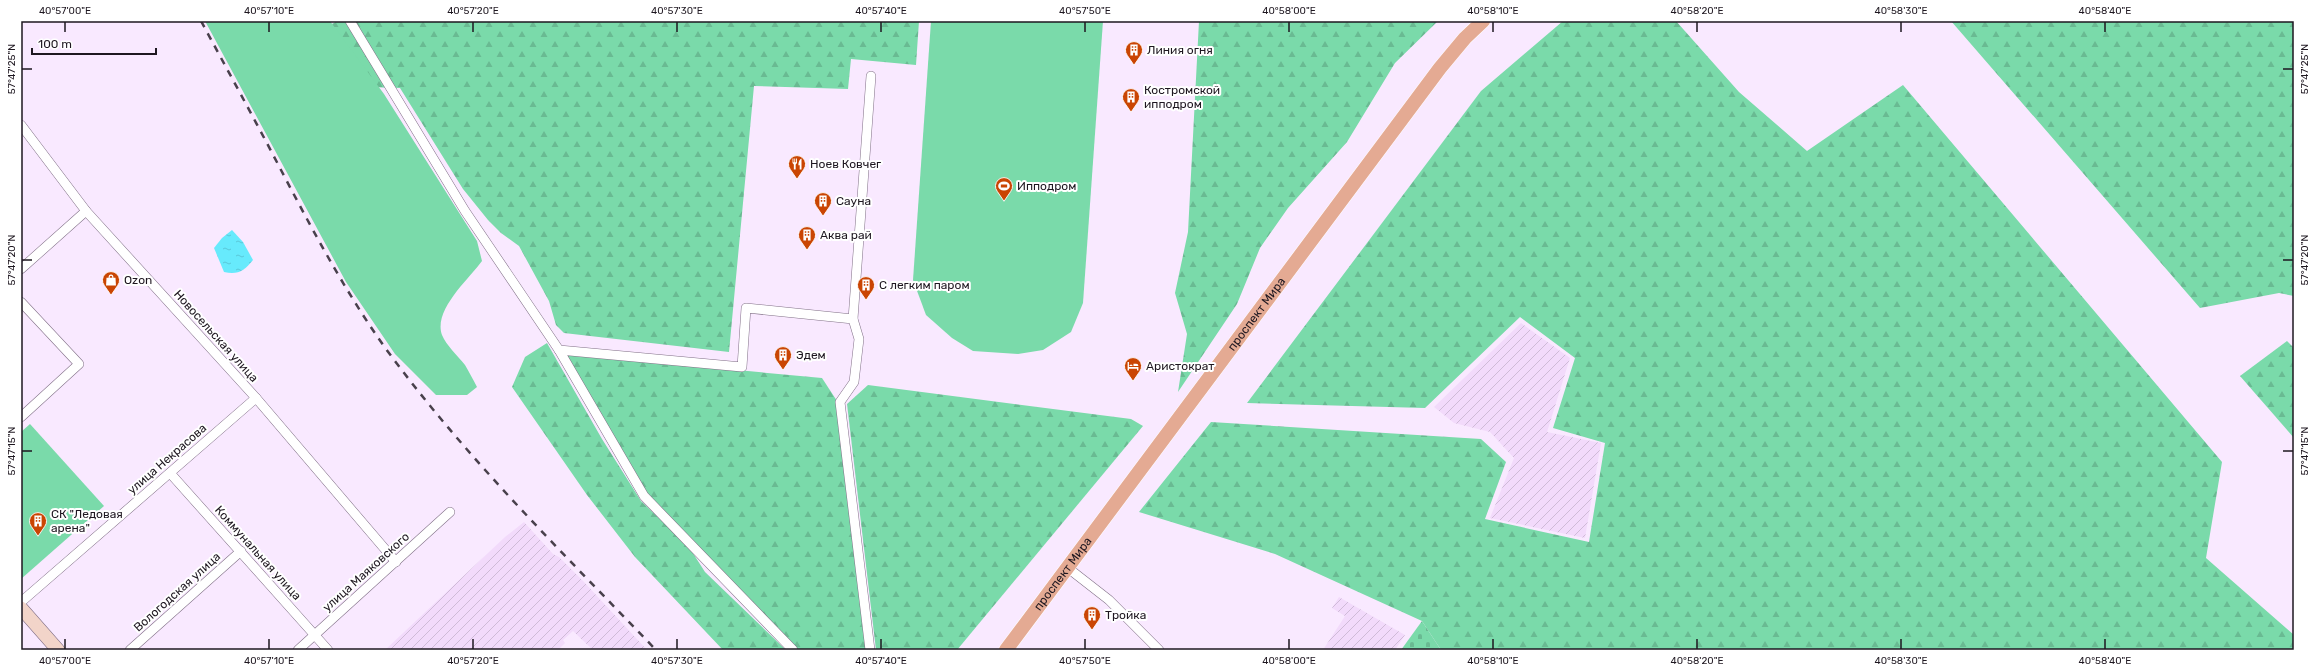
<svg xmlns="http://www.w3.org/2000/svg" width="2315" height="671" font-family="Rubik,sans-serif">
  <defs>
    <pattern id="industrial-furrows" width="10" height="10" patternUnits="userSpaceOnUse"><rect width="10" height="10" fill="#f2dafb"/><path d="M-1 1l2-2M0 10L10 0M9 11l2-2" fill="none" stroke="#cfbad7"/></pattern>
    <pattern id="forest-firs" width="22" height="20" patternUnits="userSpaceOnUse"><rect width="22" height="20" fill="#7adaaa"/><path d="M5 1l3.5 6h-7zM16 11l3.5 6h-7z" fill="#69ba92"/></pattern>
    <pattern id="cemetery-stones" width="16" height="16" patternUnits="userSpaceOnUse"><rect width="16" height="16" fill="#7adaaa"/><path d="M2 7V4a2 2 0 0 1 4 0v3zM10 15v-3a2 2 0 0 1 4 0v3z" fill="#69ba92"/></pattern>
    <pattern id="water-ripples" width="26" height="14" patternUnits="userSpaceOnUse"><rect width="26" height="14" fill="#67eafc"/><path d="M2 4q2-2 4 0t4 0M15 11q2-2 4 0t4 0" fill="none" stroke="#59c8d8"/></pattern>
  </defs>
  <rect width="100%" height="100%" fill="#f9e9ff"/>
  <!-- industrial -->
  <g fill="url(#industrial-furrows)">
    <path d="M1521 323 1570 358 1547 432 1601 443 1585 538 1490 518 1514 458 1490 432 1454 423 1434 407Z"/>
    <path d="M524 522 553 554 559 557 584 582 647 650H593L573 631 563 640 565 643 558 650H385L505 537Z"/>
    <path d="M1339 597 1405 635 1395 650H1323L1345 616 1332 608Z"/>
  </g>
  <!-- forest -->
  <g fill="url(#forest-firs)">
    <path d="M338 21H919L916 65 851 59 848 89 754 86 729 352 564 333 556 325 549 301 519 246 501 233 488 220 463 189 400 88 366 87 321 29Z"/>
    <path d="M1199 21H1438L1395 63 1347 142 1288 208 1260 248 1237 304 1178 392 1187 334 1175 293 1188 232Z"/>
    <path d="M1563 21H1676L1739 92 1807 151 1903 85 2222 462 2206 558 2294 635V650H1441L1422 621 1275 554 1139 512 1211 422 1481 439 1506 462 1485 519 1589 542 1605 443 1553 428 1575 358 1520 317 1425 408 1247 403 1481 91Z"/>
    <path d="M1951 21H2294V296L2279 293 2200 308Z"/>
    <path d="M2287 341 2294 348V438L2240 376Z"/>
    <path d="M547 343 602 439 641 501 689 547 705 572 786 650H723L635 557 587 495 512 387 525 357Z"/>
    <path d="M564 354 822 378 837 401 867 650H798L646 493Z"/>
    <path d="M868 385 1131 419 1143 426 957 650H876L847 404Z"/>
  </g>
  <!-- cemetery -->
  <path fill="url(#cemetery-stones)" d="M1422 621 1441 650H1401Z"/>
  <!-- park -->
  <g fill="#7adaaa">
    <path d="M205 21H330L384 94 477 241 482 261C469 279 433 310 442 335 446 345 458 356 465 365 469 372 473 379 477 387L467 395H436L395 354 346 282Z"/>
    <path d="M931 21H1103L1083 303 1071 332 1043 350 1018 354 973 351 952 338 926 315 913 280Z"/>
    <path d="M30 424 104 506 21 579V432Z"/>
  </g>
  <!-- water -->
  <path fill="url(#water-ripples)" d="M232 230 243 242 253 260C244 271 238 275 224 272L214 248 222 238Z"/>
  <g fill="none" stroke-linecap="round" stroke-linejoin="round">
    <!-- street casing -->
    <g stroke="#817087" stroke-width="10">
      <g id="street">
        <path d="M350 21 465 211 559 350 742 367 746 308 853 319"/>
        <path d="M21 125 86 211 256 398 396 562"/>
        <path d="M21 269 86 211"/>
        <path d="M21 302 79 364 21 417"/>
        <path d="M559 350 644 496 793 650"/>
        <path d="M170 473 328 650"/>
        <path d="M1068 568 1109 600 1159 650"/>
        <path d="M21 602 256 398"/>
        <path d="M130 650 241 551"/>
        <path d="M298 650 450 512"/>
        <path d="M870 650 840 402 854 382 859 339 853 319 871 76"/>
      </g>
    </g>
    <!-- secondary casing -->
    <g stroke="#817087" stroke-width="14">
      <path id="secondary" d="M21 608 58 650"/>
    </g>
    <!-- primary casing -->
    <g stroke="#fff" stroke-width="15">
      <g id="primary">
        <path id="s1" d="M1006 650 1440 68 1465 38 1483 21"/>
      </g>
    </g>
    <!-- street -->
    <use href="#street" stroke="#fff" stroke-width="9"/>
    <!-- secondary -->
    <use href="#secondary" stroke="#f2d4c9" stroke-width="13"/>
    <!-- primary -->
    <use href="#primary" stroke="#e4aa93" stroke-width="14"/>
    <!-- rail -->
    <path stroke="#49404c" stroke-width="2.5" stroke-dasharray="7 7" stroke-linecap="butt" d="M201 21C228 71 255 120 281 170 313 231 346 293 386 349 466 458 563 553 656 650"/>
  </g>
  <!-- ticks -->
  <path fill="none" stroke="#1e1720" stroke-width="1.5" d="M65 22V32M269 22V32M473 22V32M677 22V32M881 22V32M1085 22V32M1289 22V32M1493 22V32M1697 22V32M1901 22V32M2105 22V32M22 69H32M2283 69H2293M22 260H32M2283 260H2293M22 451H32M2283 451H2293M65 639V649M269 639V649M473 639V649M677 639V649M881 639V649M1085 639V649M1289 639V649M1493 639V649M1697 639V649M1901 639V649M2105 639V649"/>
  <!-- icons -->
  <defs>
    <g id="building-pin" transform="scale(0.9)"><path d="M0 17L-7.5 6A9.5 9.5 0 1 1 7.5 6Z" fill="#ca4503" stroke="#fff"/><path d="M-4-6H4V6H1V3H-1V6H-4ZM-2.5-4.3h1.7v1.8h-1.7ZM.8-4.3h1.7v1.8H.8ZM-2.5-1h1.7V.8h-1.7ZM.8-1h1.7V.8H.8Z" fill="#fff"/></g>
    <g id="restaurant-pin" transform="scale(0.9)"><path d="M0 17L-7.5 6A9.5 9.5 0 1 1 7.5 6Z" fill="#ca4503" stroke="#fff"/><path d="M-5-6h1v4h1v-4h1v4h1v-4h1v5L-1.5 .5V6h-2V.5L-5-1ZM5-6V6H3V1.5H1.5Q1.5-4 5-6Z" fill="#fff"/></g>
    <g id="stadium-pin" transform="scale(0.9)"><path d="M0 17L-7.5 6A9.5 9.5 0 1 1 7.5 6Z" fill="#ca4503" stroke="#fff"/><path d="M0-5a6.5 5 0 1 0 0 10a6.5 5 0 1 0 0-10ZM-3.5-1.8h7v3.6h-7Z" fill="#fff"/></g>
    <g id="shop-pin" transform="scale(0.9)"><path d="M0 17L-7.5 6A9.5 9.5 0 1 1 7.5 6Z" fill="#ca4503" stroke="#fff"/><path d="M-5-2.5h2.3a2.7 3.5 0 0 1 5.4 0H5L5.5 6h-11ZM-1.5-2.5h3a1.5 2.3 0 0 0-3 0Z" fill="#fff"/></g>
    <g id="hotel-pin" transform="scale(0.9)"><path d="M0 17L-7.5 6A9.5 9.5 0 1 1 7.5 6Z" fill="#ca4503" stroke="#fff"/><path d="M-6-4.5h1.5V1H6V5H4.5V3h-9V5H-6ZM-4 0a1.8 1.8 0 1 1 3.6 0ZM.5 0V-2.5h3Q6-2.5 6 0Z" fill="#fff"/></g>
  </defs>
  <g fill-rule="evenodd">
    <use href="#building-pin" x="1134" y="50"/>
    <use href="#building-pin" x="1131" y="97"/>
    <use href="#restaurant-pin" x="797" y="164"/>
    <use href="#stadium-pin" x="1004" y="186"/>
    <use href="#building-pin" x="823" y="201"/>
    <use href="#building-pin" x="807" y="235"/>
    <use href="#shop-pin" x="111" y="280"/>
    <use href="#building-pin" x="866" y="285"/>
    <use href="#building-pin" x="783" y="355"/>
    <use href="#hotel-pin" x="1133" y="366"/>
    <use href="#building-pin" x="38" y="521"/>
    <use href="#building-pin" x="1092" y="615"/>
  </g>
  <g text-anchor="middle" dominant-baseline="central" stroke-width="4" stroke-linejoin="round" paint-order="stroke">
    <!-- poi labels -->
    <g font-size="12" fill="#1e1720" stroke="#fff" text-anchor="start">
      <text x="1147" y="50">Линия огня</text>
      <text x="1144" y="90">Костромской<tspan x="1144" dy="14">ипподром</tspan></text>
      <text x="810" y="164">Ноев Ковчег</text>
      <text x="1017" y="186">Ипподром</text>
      <text x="836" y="201">Сауна</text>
      <text x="820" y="235">Аква рай</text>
      <text x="124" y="280">Ozon</text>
      <text x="879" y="285">С легким паром</text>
      <text x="796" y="355">Эдем</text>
      <text x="1146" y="366">Аристократ</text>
      <text x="51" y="514">СК "Ледовая<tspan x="51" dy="14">арена"</tspan></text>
      <text x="1105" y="615">Тройка</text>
    </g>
    <!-- street labels -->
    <g font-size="12" fill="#1e1720" stroke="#fff">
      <text stroke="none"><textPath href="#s1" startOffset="419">проспект Мира</textPath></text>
      <text transform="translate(216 336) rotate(48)">Новосельская улица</text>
      <text transform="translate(167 459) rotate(-41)">улица Некрасова</text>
      <text transform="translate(258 553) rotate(48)">Коммунальная улица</text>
      <text transform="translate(366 572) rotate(-42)">улица Маяковского</text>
      <text stroke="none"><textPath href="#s1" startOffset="95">проспект Мира</textPath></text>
      <text transform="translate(177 592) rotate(-42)">Вологодская улица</text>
    </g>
  </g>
  <!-- border -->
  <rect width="2315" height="671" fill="none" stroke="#ffffff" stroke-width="44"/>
  <!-- scale -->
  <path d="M32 48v6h124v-6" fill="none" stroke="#1e1720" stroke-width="2"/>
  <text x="38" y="48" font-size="12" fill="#1e1720" stroke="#ffffff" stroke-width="3" paint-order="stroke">100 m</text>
  <rect x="22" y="22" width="2271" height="627" fill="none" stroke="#1e1720" stroke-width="1.5"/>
  <g font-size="10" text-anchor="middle" fill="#1e1720">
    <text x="65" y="14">40°57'00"E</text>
    <text x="269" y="14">40°57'10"E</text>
    <text x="473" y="14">40°57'20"E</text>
    <text x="677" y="14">40°57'30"E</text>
    <text x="881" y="14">40°57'40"E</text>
    <text x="1085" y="14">40°57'50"E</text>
    <text x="1289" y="14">40°58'00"E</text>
    <text x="1493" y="14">40°58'10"E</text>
    <text x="1697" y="14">40°58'20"E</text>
    <text x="1901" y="14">40°58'30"E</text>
    <text x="2105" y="14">40°58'40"E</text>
    <text transform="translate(11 69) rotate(-90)" y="4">57°47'25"N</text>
    <text transform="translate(2304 69) rotate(-90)" y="4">57°47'25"N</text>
    <text transform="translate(11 260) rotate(-90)" y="4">57°47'20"N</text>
    <text transform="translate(2304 260) rotate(-90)" y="4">57°47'20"N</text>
    <text transform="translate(11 451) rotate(-90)" y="4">57°47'15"N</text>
    <text transform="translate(2304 451) rotate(-90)" y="4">57°47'15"N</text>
    <text x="65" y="664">40°57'00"E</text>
    <text x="269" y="664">40°57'10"E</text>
    <text x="473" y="664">40°57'20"E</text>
    <text x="677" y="664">40°57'30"E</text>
    <text x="881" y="664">40°57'40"E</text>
    <text x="1085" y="664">40°57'50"E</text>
    <text x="1289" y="664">40°58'00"E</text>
    <text x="1493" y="664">40°58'10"E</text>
    <text x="1697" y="664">40°58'20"E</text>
    <text x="1901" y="664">40°58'30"E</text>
    <text x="2105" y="664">40°58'40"E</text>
  </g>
</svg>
